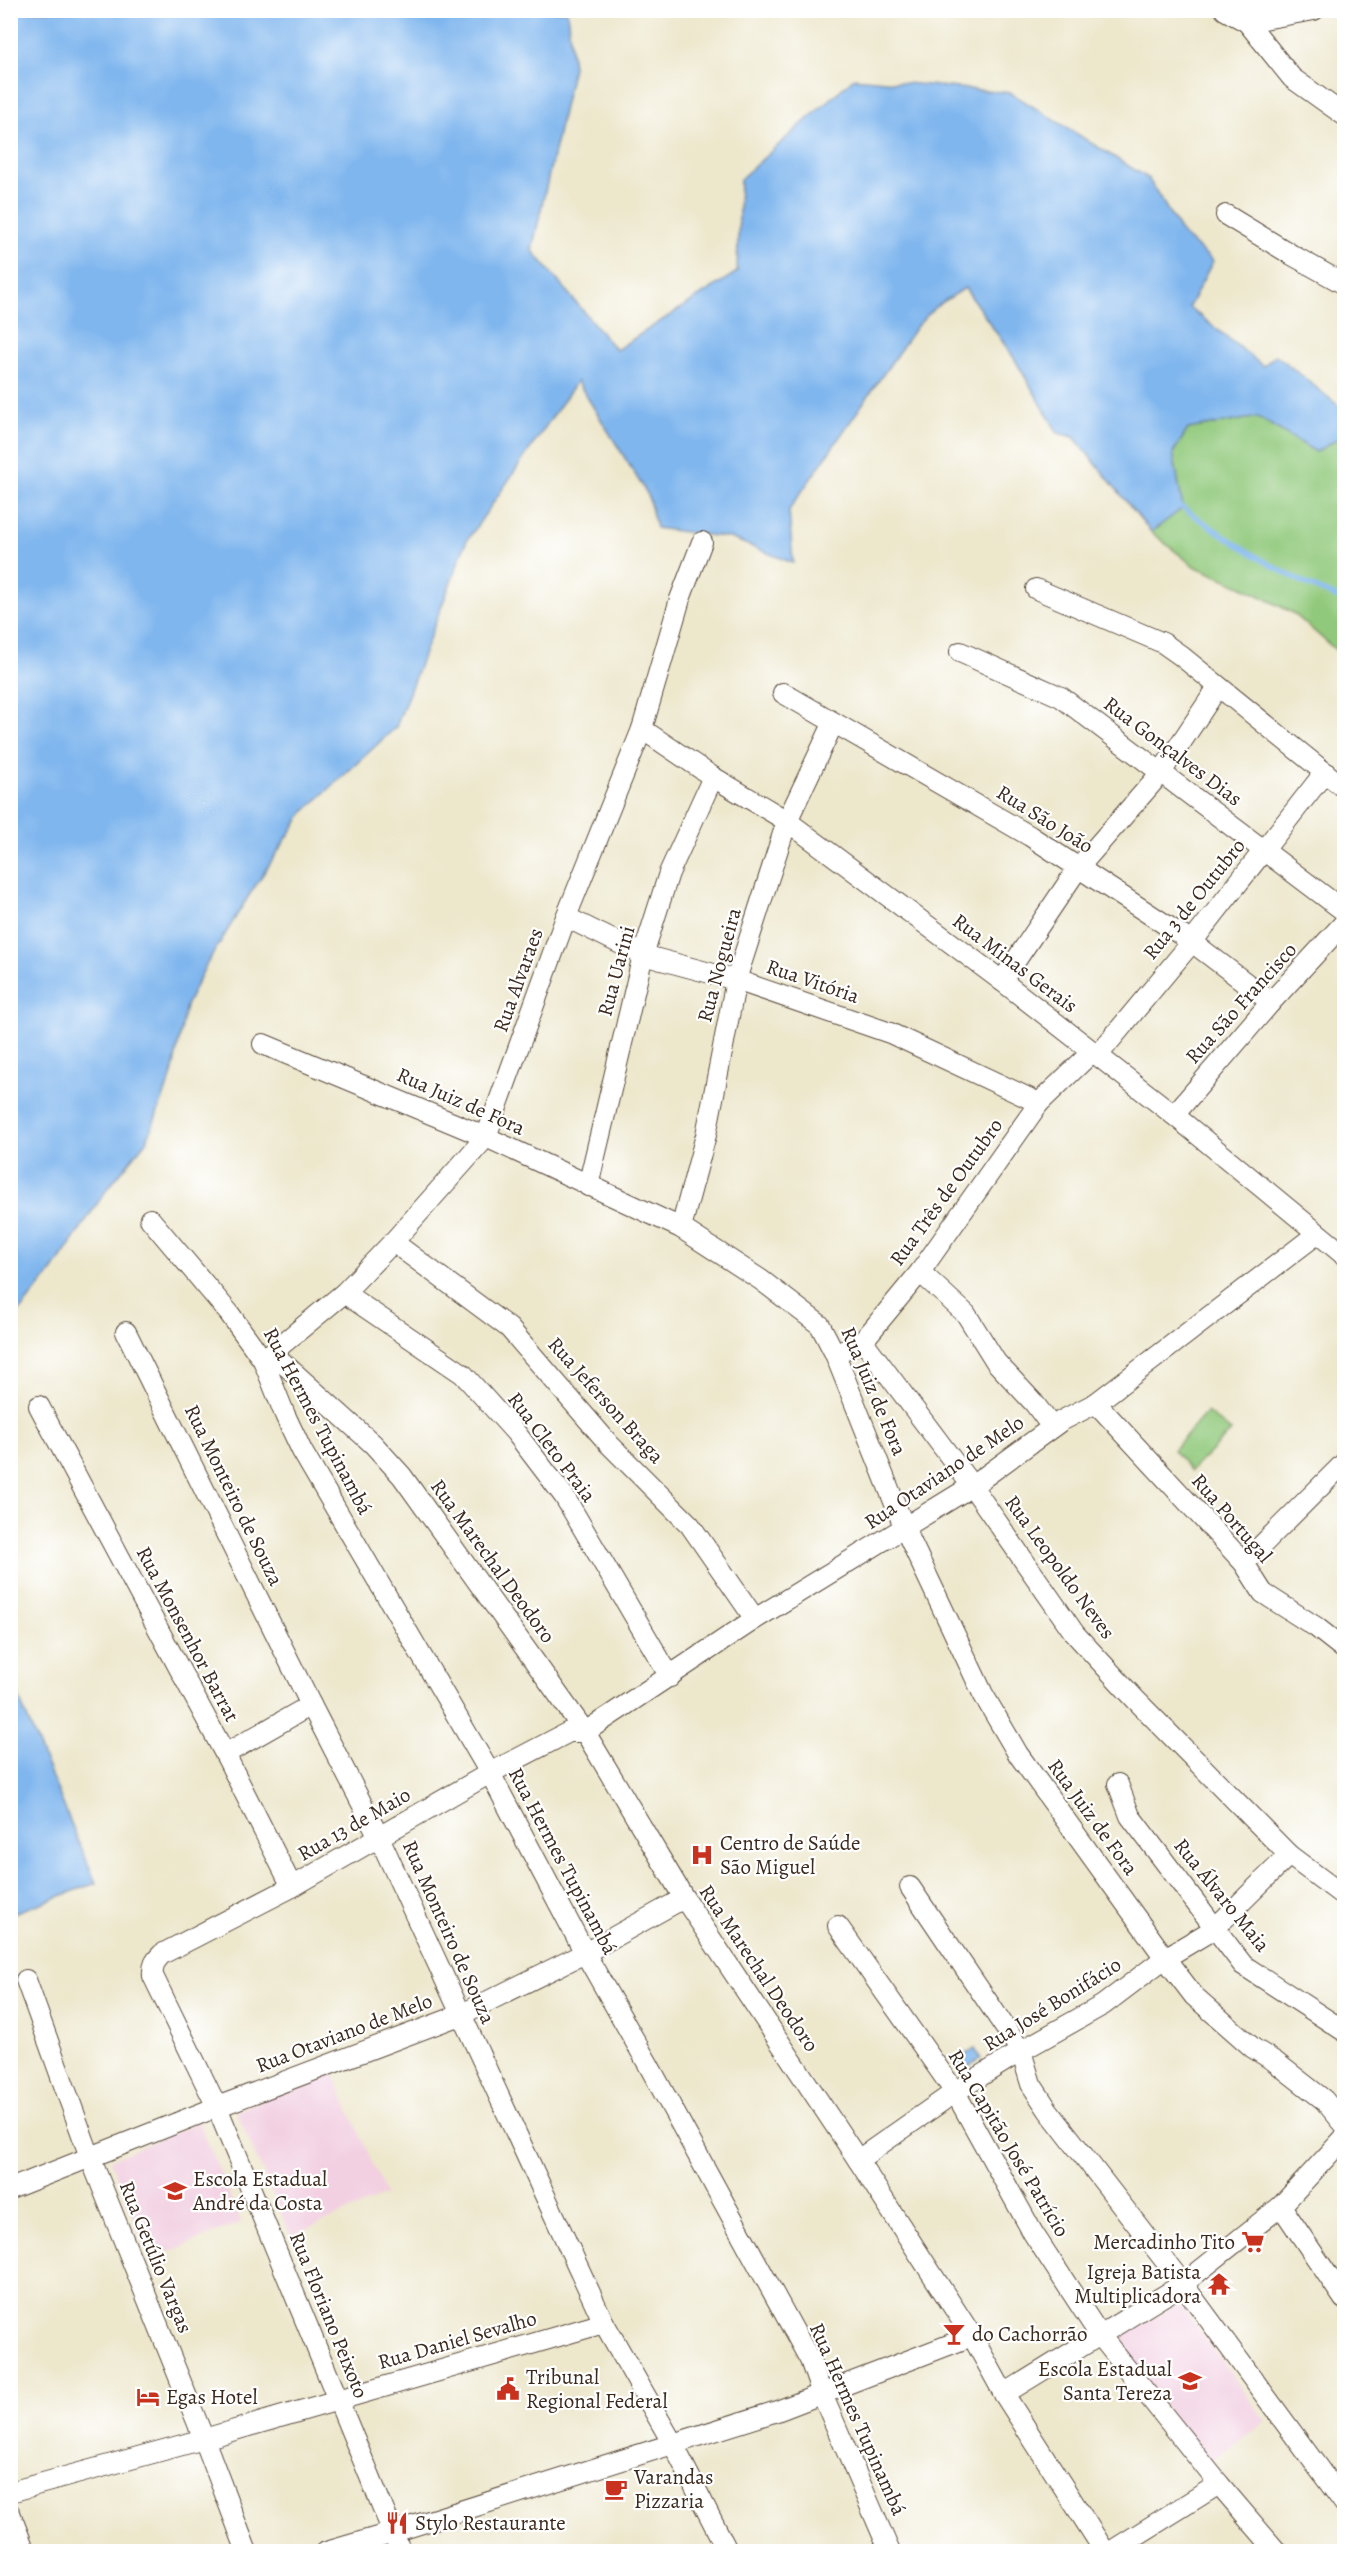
<svg xmlns="http://www.w3.org/2000/svg" width="1355" height="2562" font-family="Alegreya,serif">
  <rect width="100%" height="100%" fill="#fff"/>
  <filter id="ink" filterUnits="userSpaceOnUse"><feTurbulence type="fractalNoise" baseFrequency=".0167" numOctaves="2"/><feDisplacementMap in="SourceGraphic" scale="12" xChannelSelector="R" yChannelSelector="G"/><feConvolveMatrix kernelMatrix="1 2 1 2 8 2 1 2 1" color-interpolation-filters="sRGB"/></filter>
  <filter id="wash" filterUnits="userSpaceOnUse"><feTurbulence type="fractalNoise" baseFrequency=".008" numOctaves="4" result="noise"/><feDisplacementMap in="SourceGraphic" scale="24" xChannelSelector="R" yChannelSelector="G"/><feGaussianBlur stdDeviation="1.35" result="paint"/><feColorMatrix in="noise" values="0 0 0 0 0 0 0 0 0 0 0 0 0 0 0 0 0 1.4 0 .05"/><feComposite in="paint" operator="in"/></filter>
  <g filter="url(#wash)">
    <rect width="100%" height="100%" fill="#ede7cc"/>
    <!-- built -->
    <g fill="#f2cfe1">
      <path d="M332 2070 386 2195 291 2236 236 2111Z"/>
      <path d="M199 2122 241 2222 150 2260 110 2160Z"/>
      <path d="M1179 2303 1266 2421 1208 2463 1113 2341Z"/>
    </g>
    <!-- green -->
    <g fill="#91c97c" stroke="#667a4d" stroke-width="1.5">
      <path d="M1258 417 1316 451 1344 435V657L1293 613 1243 587 1194 566 1151 532 1183 508 1173 453 1188 429Z"/>
      <path d="M1207 1412 1231 1431 1191 1471 1173 1450Z"/>
    </g>
    <!-- water -->
    <g fill="#7fb6ee" stroke="#5d7086" stroke-width="1.5">
      <path d="M11 11H567L573 67 532 250 616 350 737 272 740 179 854 78 1011 93 1148 178 1183 235 1213 261 1189 307 1263 366 1276 355 1344 410V435L1316 452 1258 417 1188 429 1173 453 1183 508 1151 532 1074 437 1058 433 1014 358 965 288 935 307 916 327 789 510 793 563 730 538 656 528 648 495 577 381 466 542 396 727 303 813 248 897 206 965 186 1006 172 1075 147 1140 105 1192 53 1270 11 1322Z"/>
      <path d="M11 1679 96 1883 11 1914H10Z"/>
      <path d="M975 2049 981 2059 962 2070 957 2059Z"/>
    </g>
    <g fill="none" stroke-linecap="round" stroke-linejoin="round">
      <!-- stream -->
      <path stroke="#7fb6ee" stroke-width="5" d="M1183 508C1234 543 1287 579 1344 600"/>
    </g>
  </g>
  <g filter="url(#ink)">
    <g fill="none" stroke-linecap="round" stroke-linejoin="round">
      <!-- minor casing -->
      <g stroke="#564638" stroke-width="22">
        <g id="minor">
          <path d="M1225 10 1247 22 1314 10"/>
          <path d="M1247 22 1292 78 1344 115"/>
          <path d="M1226 215 1292 255 1344 284"/>
          <path d="M1036 589 1163 643 1180 655 1344 788"/>
          <path d="M960 652 1061 697 1344 911"/>
          <path d="M783 693 1030 836 1192 942 1271 1002"/>
          <path d="M642 729 713 777 787 821 1002 981 1174 1115 1344 1255"/>
          <path d="M566 917 643 955 736 980 890 1033 1039 1103"/>
          <path d="M1002 981 1078 868 1160 774 1218 687"/>
          <path d="M263 1044 486 1137 681 1228 761 1280 820 1325 835 1354 905 1529 983 1694 1018 1754 1165 1958 1194 1996 1253 2048 1274 2061 1324 2100 1344 2124"/>
          <path d="M1098 1055 1192 942 1325 772"/>
          <path d="M1174 1115 1271 1002 1344 923"/>
          <path d="M588 1186 643 955 669 873 713 777"/>
          <path d="M150 1219 229 1313 263 1360 285 1415 302 1451 490 1773 585 1953 648 2064 810 2360 822 2394 890 2552"/>
          <path d="M681 1228 706 1135 736 980 787 821 833 724"/>
          <path d="M393 1242 509 1328 609 1444 690 1525 755 1619"/>
          <path d="M920 1272 966 1314 996 1362 1034 1403 1052 1427"/>
          <path d="M344 1293 463 1374 516 1433 564 1496 670 1677"/>
          <path d="M126 1332 311 1705 379 1837 604 2323 673 2444 728 2552"/>
          <path d="M863 1341 972 1486 1075 1634 1135 1699 1289 1855 1344 1896"/>
          <path d="M273 1354 373 1444 402 1476 585 1732 684 1898 858 2160 972 2336 1004 2394 1105 2552"/>
          <path d="M835 1354 863 1341 920 1272 1039 1103 1091 1053"/>
          <path d="M263 1360 344 1293 393 1242 486 1137 566 917 642 729 680 599 702 542"/>
          <path d="M1096 1403 1244 1563 1263 1593 1316 1627 1344 1649"/>
          <path d="M39 1406 225 1754 292 1887"/>
          <path d="M1244 1563 1344 1463"/>
          <path d="M225 1754 311 1705"/>
          <path d="M1118 1784 1130 1816 1243 1965 1344 2031"/>
          <path d="M910 1887 1021 2051 1031 2084 1048 2110 1183 2284 1344 2503"/>
          <path d="M838 1926 955 2092 1033 2233 1099 2334 1219 2484 1277 2552"/>
          <path d="M26 1980 90 2157 204 2439 247 2552"/>
          <path d="M858 2160 955 2092 1021 2051 1103 2005 1165 1958 1214 1929 1289 1855"/>
          <path d="M10 2189 217 2107 460 2015 585 1953 684 1898"/>
          <path d="M1281 2206 1344 2299"/>
          <path d="M1004 2394 1183 2284 1281 2206 1344 2138"/>
          <path d="M10 2492 204 2439 604 2323"/>
          <path d="M10 2513 25 2552"/>
          <path d="M326 2552 394 2532 777 2411 972 2336"/>
          <path d="M401 2552 217 2107 153 1976C152 1965 155 1961 162 1954L292 1887 490 1773 569 1732H585L755 1619 972 1486 1061 1421 1096 1403 1317 1234"/>
          <path d="M1110 2552 1219 2484"/>
        </g>
      </g>
      <!-- minor -->
      <use href="#minor" stroke="#fff" stroke-width="20"/>
    </g>
  </g>
  <!-- icons -->
  <defs>
    <g id="hospital-bare" transform="scale(1.8)"><path d="M-5-5h3v3.5h4V-5h3V5h-3V1.5h-4V5h-3Z" fill="#c8321e" stroke="#fff" stroke-width="2.5" paint-order="stroke"/></g>
    <g id="school-bare" transform="scale(1.8)"><path d="M0-5L7-2L0 1L-7-2ZM-4 1L0 2.5L4 1V4Q0 6-4 4Z" fill="#c8321e" stroke="#fff" stroke-width="2.5" paint-order="stroke"/></g>
    <g id="supermarket-bare" transform="scale(1.8)"><path d="M-6-5.5h2.5l.6 2H6L4.5 2H-2.5L-4.4-4H-6ZM-1.5 3.2a1.3 1.3 0 1 0 .1 0ZM3 3.2a1.3 1.3 0 1 0 .1 0Z" fill="#c8321e" stroke="#fff" stroke-width="2.5" paint-order="stroke"/></g>
    <g id="temple-bare" transform="scale(1.8)"><path d="M0-6L5-2H3V0L6.5 2.5H4V6H1.5V3h-3V6H-4V2.5H-6.5L-3 0V-2H-5Z" fill="#c8321e" stroke="#fff" stroke-width="2.5" paint-order="stroke"/></g>
    <g id="bar-bare" transform="scale(1.8)"><path d="M-6-5H6L.8 .8V4.5H3.5V6h-7V4.5H-.8V.8Z" fill="#c8321e" stroke="#fff" stroke-width="2.5" paint-order="stroke"/></g>
    <g id="civic-bare" transform="scale(1.8)"><path d="M-.6-6.5H3V-4.5H.6V-3L4-1V1h2V6H-6V1h2V-1L-.6-3ZM-1.2 2.5V6h2.4V2.5Z" fill="#c8321e" stroke="#fff" stroke-width="2.5" paint-order="stroke"/></g>
    <g id="hotel-bare" transform="scale(1.8)"><path d="M-6-4.5h1.5V1H6V5H4.5V3h-9V5H-6ZM-4 0a1.8 1.8 0 1 1 3.6 0ZM.5 0V-2.5h3Q6-2.5 6 0Z" fill="#c8321e" stroke="#fff" stroke-width="2.5" paint-order="stroke"/></g>
    <g id="cafe-bare" transform="scale(1.8)"><path d="M-5.5-4.5H6V0H3Q3 3.5 0 3.5H-2.5Q-5.5 3.5-5.5 0ZM3-3.2v2h1.7v-2ZM-6 4.5H4V6H-6Z" fill="#c8321e" stroke="#fff" stroke-width="2.5" paint-order="stroke"/></g>
    <g id="restaurant-bare" transform="scale(1.8)"><path d="M-5-6h1v4h1v-4h1v4h1v-4h1v5L-1.5 .5V6h-2V.5L-5-1ZM5-6V6H3V1.5H1.5Q1.5-4 5-6Z" fill="#c8321e" stroke="#fff" stroke-width="2.5" paint-order="stroke"/></g>
  </defs>
  <g fill-rule="evenodd">
    <use href="#hospital-bare" x="702" y="1855"/>
    <use href="#school-bare" x="175" y="2191"/>
    <use href="#supermarket-bare" x="1253" y="2242"/>
    <use href="#temple-bare" x="1219" y="2284"/>
    <use href="#bar-bare" x="954" y="2334"/>
    <use href="#school-bare" x="1190" y="2381"/>
    <use href="#civic-bare" x="508" y="2389"/>
    <use href="#hotel-bare" x="148" y="2397"/>
    <use href="#cafe-bare" x="616" y="2489"/>
    <use href="#restaurant-bare" x="397" y="2523"/>
  </g>
  <g text-anchor="middle" dominant-baseline="central" stroke-width="4.5" stroke-linejoin="round" paint-order="stroke">
    <!-- street labels -->
    <g font-size="21" fill="#3b2a1e" stroke="#fff">
      <text transform="translate(1173 751) rotate(37)">Rua Gonçalves Dias</text>
      <text transform="translate(1045 819) rotate(32)">Rua São João</text>
      <text transform="translate(1194 899) rotate(-51)">Rua 3 de Outubro</text>
      <text transform="translate(1015 963) rotate(37)">Rua Minas Gerais</text>
      <text transform="translate(719 965) rotate(-75)">Rua Nogueira</text>
      <text transform="translate(616 971) rotate(-75)">Rua Uarini</text>
      <text transform="translate(518 980) rotate(-70)">Rua Alvaraes</text>
      <text transform="translate(813 981) rotate(19)">Rua Vitória</text>
      <text transform="translate(1241 1003) rotate(-48)">Rua São Francisco</text>
      <text transform="translate(461 1101) rotate(24)">Rua Juiz de Fora</text>
      <text transform="translate(946 1192) rotate(-54)">Rua Três de Outubro</text>
      <text transform="translate(874 1391) rotate(67)">Rua Juiz de Fora</text>
      <text transform="translate(606 1400) rotate(48)">Rua Jeferson Braga</text>
      <text transform="translate(318 1421) rotate(62)">Rua Hermes Tupinambá</text>
      <text transform="translate(552 1447) rotate(53)">Rua Cleto Praia</text>
      <text transform="translate(944 1472) rotate(-34)">Rua Otaviano de Melo</text>
      <text transform="translate(234 1495) rotate(64)">Rua Monteiro de Souza</text>
      <text transform="translate(1232 1518) rotate(49)">Rua Portugal</text>
      <text transform="translate(493 1561) rotate(54)">Rua Marechal Deodoro</text>
      <text transform="translate(1060 1567) rotate(54)">Rua Leopoldo Neves</text>
      <text transform="translate(188 1634) rotate(62)">Rua Monsenhor Barrat</text>
      <text transform="translate(1093 1817) rotate(54)">Rua Juiz de Fora</text>
      <text transform="translate(354 1824) rotate(-30)">Rua 13 de Maio</text>
      <text transform="translate(563 1861) rotate(62)">Rua Hermes Tupinambá</text>
      <text transform="translate(1222 1895) rotate(51)">Rua Álvaro Maia</text>
      <text transform="translate(449 1932) rotate(66)">Rua Monteiro de Souza</text>
      <text transform="translate(759 1968) rotate(56)">Rua Marechal Deodoro</text>
      <text transform="translate(1052 2004) rotate(-32)">Rua José Bonifácio</text>
      <text transform="translate(344 2033) rotate(-21)">Rua Otaviano de Melo</text>
      <text transform="translate(1009 2143) rotate(59)">Rua Capitão José Patrício</text>
      <text transform="translate(156 2257) rotate(68)">Rua Getúlio Vargas</text>
      <text transform="translate(329 2315) rotate(68)">Rua Floriano Peixoto</text>
      <text transform="translate(457 2340) rotate(-16)">Rua Daniel Sevalho</text>
      <text transform="translate(858 2419) rotate(66)">Rua Hermes Tupinambá</text>
    </g>
    <!-- poi labels -->
    <g font-size="21" fill="#3b2a1e" stroke="#fff" text-anchor="start">
      <text x="720" y="1843">Centro de Saúde<tspan x="720" dy="24">São Miguel</tspan></text>
      <text x="193" y="2179">Escola Estadual<tspan x="193" dy="24">André da Costa</tspan></text>
      <text x="1235" y="2242" text-anchor="end">Mercadinho Tito</text>
      <text x="1201" y="2272" text-anchor="end">Igreja Batista<tspan x="1201" dy="24">Multiplicadora</tspan></text>
      <text x="972" y="2334">do Cachorrão</text>
      <text x="1172" y="2369" text-anchor="end">Escola Estadual<tspan x="1172" dy="24">Santa Tereza</tspan></text>
      <text x="526" y="2377">Tribunal<tspan x="526" dy="24">Regional Federal</tspan></text>
      <text x="166" y="2397">Egas Hotel</text>
      <text x="634" y="2477">Varandas<tspan x="634" dy="24">Pizzaria</tspan></text>
      <text x="415" y="2523">Stylo Restaurante</text>
    </g>
  </g>
  <!-- margin -->
  <rect width="1355" height="2562" fill="none" stroke="#fff" stroke-width="36"/>
</svg>
